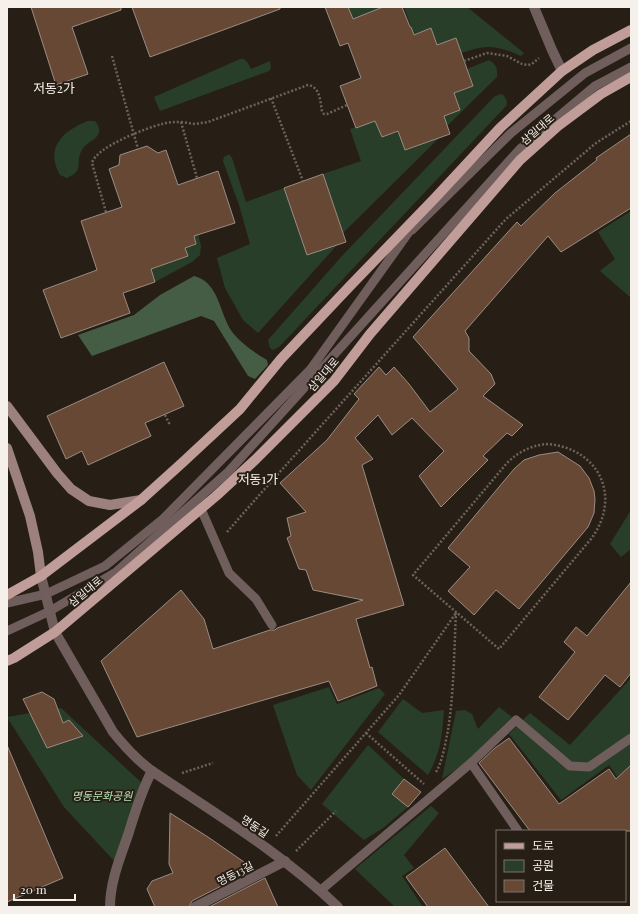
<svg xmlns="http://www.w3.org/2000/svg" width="638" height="914" font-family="'Playfair Display','Noto Sans KR',serif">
  <rect width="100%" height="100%" fill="#271f15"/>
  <!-- green -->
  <g fill="#293e29">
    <path d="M348 7H383L373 11 376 21 359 36Z"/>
    <path d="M404 7H467L524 53 521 56C495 45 488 44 461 53L456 38 437 45 431 29 414 35Z"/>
    <path d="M240 59H244L248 63 251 69 270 61 271 68 269 71 160 111 154 97Z"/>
    <path d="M489 60C496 64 498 69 497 77L447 126 444 116 454 93 473 86 467 69Z"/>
    <path d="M502 94C506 98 508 101 506 106L279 347 273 350 270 348 268 340 342 256 494 97 498 95Z"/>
    <path d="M88 121H95C108 138 88 139 82 150 74 163 86 169 67 178L60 175C45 148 62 131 88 121Z"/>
    <path d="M375 121 382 137 398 131 405 150 439 138 343 233 323 174 361 161 350 129Z"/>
    <path d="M228 155H230L232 158 246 202 284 188 307 255 338 244 258 333 243 320 225 288 217 258 250 244 239 205 223 161 224 157Z"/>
    <path d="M631 211V298L600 271 615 259 598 232Z"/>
    <path d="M197 230 201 246 200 255 192 262 155 282 151 269 188 256 185 248 196 244 192 232Z"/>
    <path d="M631 510V549L621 557 610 544Z"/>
    <path d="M631 678V797L609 765 561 800 509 734 530 713 570 745Z"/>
    <path d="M329 687 337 704 379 688 385 694 311 790 297 775 273 705Z"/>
    <path d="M403 699 422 713 444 710C442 736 441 752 428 775L378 732Z"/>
    <path d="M499 707 512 717 463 765 442 779 456 711 465 710 472 714 478 729Z"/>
    <path d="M61 708 144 785 118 865 64 807 7 717Z"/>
    <path d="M368 745 404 779 392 794 408 807 383 828 364 840 322 804Z"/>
    <path d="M431 806 439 813 404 855 414 868 402 876 423 907H395L355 869Z"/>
  </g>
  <!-- forest -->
  <path fill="#445d44" d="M194 276C220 282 219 315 233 333 243 345 254 352 267 360L268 365 255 379 248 376 214 321 201 316 92 356 78 335 134 315 160 295Z"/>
  <!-- building -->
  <g fill="#664835" stroke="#9a8c83">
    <path d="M31 7H121V10L72 27 88 74 56 85Z"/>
    <path d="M132 7H280V9L150 57Z"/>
    <path d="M325 7H348L353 19 383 7H402L410 27H411L414 35 431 28 437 45 456 38 473 86 454 93 460 110 444 116 450 134 405 150 398 131 382 137 375 121 356 128 340 86 361 78 348 43 340 46Z"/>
    <path d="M631 134V208L561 252 548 236 465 331 469 338V351L491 374 495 384 483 396 523 425 512 436 507 433 483 456 488 460 441 507 419 476 444 451 412 418 392 435 378 415 355 438 373 459 362 465 404 605 356 619 370 668 372 667 377 686 338 701 329 681 137 737 101 661 181 590 204 619 213 649 270 630H275L277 628 363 600 313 590 306 570 299 569 287 538 291 536 287 518 306 512 280 483 327 440 359 399 354 394 379 367 386 375 394 367 409 384 430 412 458 389 413 337 517 222 521 226 555 193 597 160 596 158Z"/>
    <path d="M147 146 158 153 166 150 178 185 218 171 235 223 194 236 196 244 185 248 188 256 151 269 155 282 123 293 130 313 61 338 43 290 97 270 81 221 122 207 109 169 119 165 120 155Z"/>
    <path d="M323 174 346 242 307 255 284 188Z"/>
    <path d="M164 362 184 406 145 423 151 436 88 465 82 451 66 459 47 416Z"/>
    <path d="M558 452 580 466 589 478 594 491 595 499 594 513 588 527 519 609 496 590 474 615 448 591 470 567 448 548 514 469 524 460 539 455Z"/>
    <path d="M631 582V673L620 687 605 675 568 720 539 697 575 652 564 642 576 627 587 636Z"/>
    <path d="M42 692 54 699 63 723 69 720 83 736 47 748 23 699Z"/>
    <path d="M509 738 559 804 609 769 616 779 631 765V831H530L479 763 495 748Z"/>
    <path d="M7 745 63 878 7 902Z"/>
    <path d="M404 779 421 792 408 807 392 794Z"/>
    <path d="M170 813 208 837 254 869 192 901 189 907H155L147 889 152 881 173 873 169 864Z"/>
    <path d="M445 848 489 907H428L406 877Z"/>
    <path d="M265 878 278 907H209Z"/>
  </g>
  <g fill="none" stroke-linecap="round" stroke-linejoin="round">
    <!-- path -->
    <g stroke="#6b645b" stroke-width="2.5" stroke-dasharray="2 2" stroke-linecap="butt">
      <path d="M112 56 138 149"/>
      <path d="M464 61 487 53 507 56 522 64 528 65 532 64 539 58"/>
      <path d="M271 98 303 181"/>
      <path d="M181 122 195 124 208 122 308 85C320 87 320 100 322 111L324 114H327L347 105"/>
      <path d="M106 212 92 163C96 147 146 128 162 124 168 122 174 122 181 122L197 178"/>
      <path d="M165 415 170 425"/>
      <path d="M546 444C598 447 623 496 591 539L499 649 413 575 507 463C518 452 530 446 546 444Z"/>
      <path d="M227 532 261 493 506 219 596 143 631 121"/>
      <path d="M366 733 424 784"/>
      <path d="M436 772C443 760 445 744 448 730 454 692 454 652 456 613"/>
      <path d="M182 773 213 763"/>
      <path d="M276 836 399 695 456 613"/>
      <path d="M296 851 336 811"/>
    </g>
    <!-- lane -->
    <g stroke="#705e5d" stroke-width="9">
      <path d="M412 230 511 133 585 73 631 48"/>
      <path d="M201 509 229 573 256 599 272 625"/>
      <path d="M7 603 46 594 105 566 163 519 310 370 414 225"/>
      <path d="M7 631 50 611 116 572 229 471 520 149 595 86 631 67"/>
      <path d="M471 763 518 831"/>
      <path d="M321 890 471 763 516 720 570 766 589 767 631 738"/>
    </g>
    <!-- street -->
    <g stroke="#705e5d" stroke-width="10">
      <path d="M534 7 552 50 562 71"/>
      <path d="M41 576 55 632 113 732C125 747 137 760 152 771 216 814 283 854 338 907"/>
      <path d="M110 907C110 882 120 858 128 835 135 813 141 791 152 771"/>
      <path d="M195 907 285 861"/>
    </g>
    <!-- secondary -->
    <g stroke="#9d817f" stroke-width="10">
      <path d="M7 406 57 473 71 489 89 501 110 505 141 500"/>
      <path d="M7 448 30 516 38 552 41 576"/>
    </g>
    <!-- primary -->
    <g stroke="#c09d99" stroke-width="10">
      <path d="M7 595 41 576 141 500 182 463 240 409 281 359 350 286 435 198 500 128 562 71 593 50 631 30"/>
      <path d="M7 661 14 658 55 632 216 496 255 460 334 381 370 334 520 160 558 126 601 94 631 77"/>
    </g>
  </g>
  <g text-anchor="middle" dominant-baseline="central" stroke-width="4" stroke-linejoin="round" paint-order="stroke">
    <!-- street labels -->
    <g font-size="11" fill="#f6f0ea" stroke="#271f15">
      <text transform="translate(537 129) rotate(-41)">삼일대로</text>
      <text transform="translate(323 374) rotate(-49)">삼일대로</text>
      <text transform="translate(85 591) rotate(-40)">삼일대로</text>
      <text transform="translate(255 826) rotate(34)">명동길</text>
      <text transform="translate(235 873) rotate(-27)">명동13길</text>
    </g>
    <!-- park labels -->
    <g font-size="11" font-style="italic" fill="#b7e5b6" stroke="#271f15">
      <text x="102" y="795">명동문화공원</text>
    </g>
    <!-- quarter labels -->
    <g font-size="13" fill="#f6f0ea" stroke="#271f15">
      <text x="54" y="87">저동2가</text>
      <text x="258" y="478">저동1가</text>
    </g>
  </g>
  <!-- border -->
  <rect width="638" height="914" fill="none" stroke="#f6f0ea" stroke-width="16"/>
  <!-- legend -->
  <rect x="496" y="830" width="130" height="72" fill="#271f15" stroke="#7a736a"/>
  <rect x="504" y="843" width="20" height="6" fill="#c09d99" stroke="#7a736a"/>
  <text x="532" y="850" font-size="12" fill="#f6f0ea">도로</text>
  <rect x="504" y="860" width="20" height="12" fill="#293e29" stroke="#7a736a"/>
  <text x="532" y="870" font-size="12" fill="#f6f0ea">공원</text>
  <rect x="504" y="880" width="20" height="12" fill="#664835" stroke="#7a736a"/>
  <text x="532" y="890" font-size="12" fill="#f6f0ea">건물</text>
  <!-- scale -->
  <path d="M14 894v6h61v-6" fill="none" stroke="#f6f0ea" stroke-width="2"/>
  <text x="20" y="894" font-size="12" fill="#f6f0ea" stroke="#271f15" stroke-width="3" paint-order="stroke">20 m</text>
</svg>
